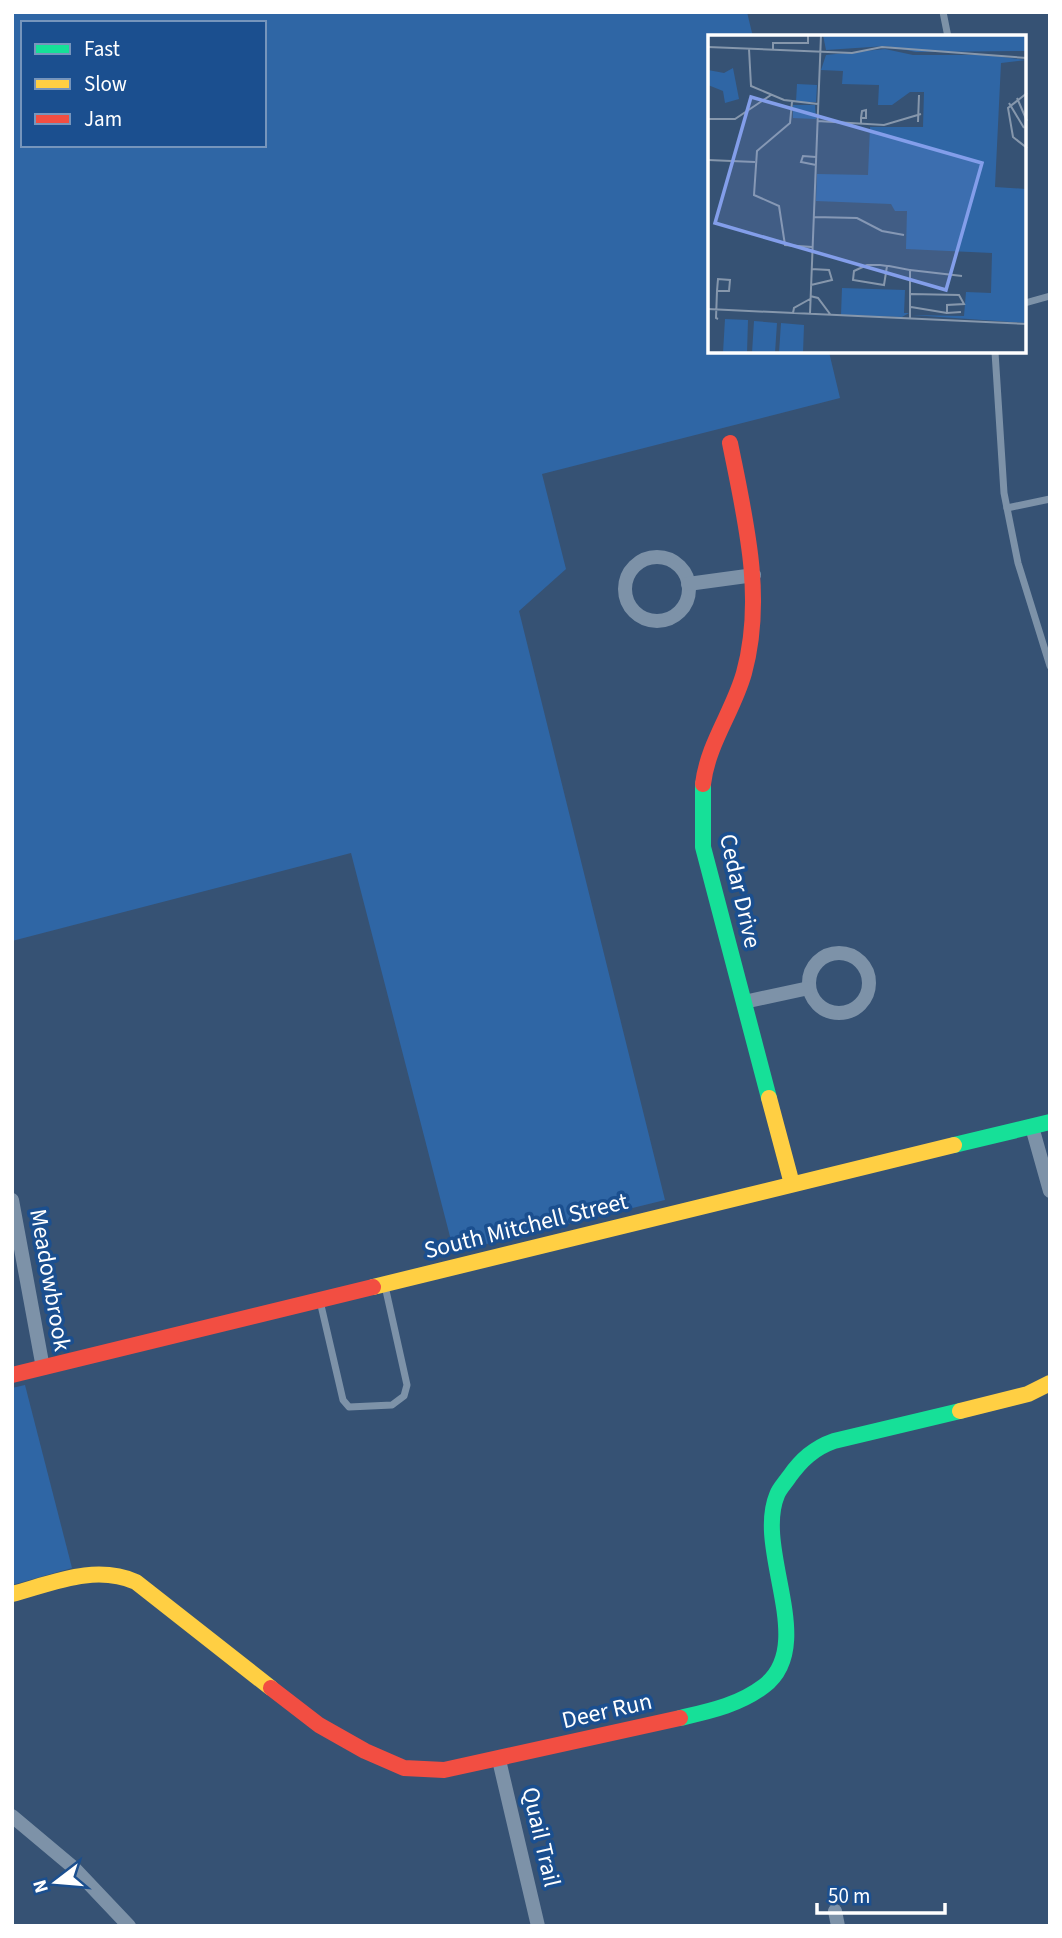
<svg xmlns="http://www.w3.org/2000/svg" width="1062" height="1938" font-family="'Source Sans 3',sans-serif">
  <rect width="100%" height="100%" fill="#365274"/>
  <!-- green -->
  <g fill="#2f66a5" fill-rule="evenodd">
    <path d="M12 12H747L753 37H710V352H829L840 398 542 474 566 569 519 611 665 1200 454 1252 351 853 12 941ZM23 23H264V145H23Z"/>
    <path d="M25 1385 72 1568 12 1585V1388Z"/>
  </g>
  <g fill="none" stroke-linecap="round" stroke-linejoin="round">
    <!-- lane -->
    <g stroke="#7d92a8" stroke-width="7">
      <path d="M943 12 948 37"/>
      <path d="M1025 303 1050 296"/>
      <path d="M995 352 1004 493 1018 563 1050 666"/>
      <path d="M1007 508 1050 499"/>
      <path d="M320 1301 343 1400 349 1407 392 1405 404 1396 407 1385 385 1286"/>
    </g>
    <!-- street -->
    <g stroke="#7d92a8" stroke-width="14">
      <circle cx="657" cy="589" r="32"/>
      <path d="M688 584 754 575"/>
      <circle cx="839" cy="983" r="30"/>
      <path d="M744 1002 809 988"/>
      <path d="M1032 1127 1050 1191"/>
      <path d="M12 1200 43 1368"/>
      <path d="M499 1760 538 1926"/>
      <path d="M12 1816 74 1868 129 1926"/>
      <path d="M835 1911 838 1926"/>
    </g>
    <!-- fast -->
    <g stroke="#16e098" stroke-width="16">
      <path d="M703 784V847L769 1098"/>
      <path d="M954 1145 1050 1122"/>
      <path d="M680 1718C710 1711 739 1705 764 1686 818 1645 754 1550 777 1495 779 1489 785 1483 789 1477 801 1460 814 1448 834 1441L960 1411"/>
    </g>
    <!-- slow -->
    <g stroke="#ffcf43" stroke-width="16">
      <path d="M769 1098 792 1184"/>
      <path d="M373 1287 954 1145"/>
      <path d="M960 1411 1028 1394 1050 1383"/>
      <path d="M12 1594C53 1583 95 1564 136 1582L271 1688"/>
    </g>
    <!-- jam -->
    <g stroke="#f24e42" stroke-width="16">
      <path d="M703 784C708 743 733 712 744 673 765 597 745 518 730 443"/>
      <path d="M12 1375 373 1287"/>
      <path d="M271 1688 319 1725 365 1751 404 1768 444 1770 680 1718"/>
    </g>
  </g>
  <g text-anchor="middle" dominant-baseline="central" stroke-width="7" stroke-linejoin="round" paint-order="stroke">
    <!-- street labels -->
    <g font-size="24" fill="#fff" stroke="#1b4f8f">
      <text transform="translate(740 891) rotate(77)">Cedar Drive</text>
      <text transform="translate(526 1226) rotate(-14)">South Mitchell Street</text>
      <text transform="translate(50 1280) rotate(80)">Meadowbrook</text>
      <text transform="translate(607 1711) rotate(-13)">Deer Run</text>
      <text transform="translate(541 1837) rotate(77)">Quail Trail</text>
    </g>
  </g>
  <!-- overview -->
  <g transform="translate(708 35)">
    <rect width="318" height="318" fill="#365274"/>
    <path d="M115 0H318V16L208 17 178 11 118 15ZM177 14 205 20H279L318 25 293 28 287 152 318 154V288L204 280 256 281 258 257 283 258 284 218 198 214 199 176H187L183 169 108 166 109 139 160 140 162 92H215L216 57H202L184 70H170L171 50 134 49 135 36 113 35 118 20ZM25 33 31 64 17 68 15 56 0 50V35L16 38ZM89 49 109 50 108 67H88ZM85 70H107L108 84 85 83ZM134 253 197 255 196 278H201L194 282 133 280ZM17 284 40 285 39 318H15ZM46 286 69 288 67 318H44ZM73 288 96 290 95 318H71Z" fill="#2f66a5"/>
    <path fill="none" stroke="#8697ac" stroke-width="2" d="M0 12 144 18 174 12 319 23M41 14 43 51 76 65 110 69M65 14V8H100V0M319 58 300 73 305 102 319 113M309 63 319 86M84 67 82 88 49 116 46 160 71 171 77 210 104 212M301 68 316 93M0 84H27L63 60M109 86 176 90 213 79M210 87 211 60M153 89V83L154 76 158 75V83H153M0 125 47 127M108 130 93 127 95 121 108 122M106 182 149 183 174 196 196 200M179 231 176 250 145 245 146 236 159 230H172L179 231H181L202 235V284M202 235 254 241M103 250 124 245 121 235 103 234M9 256H21L22 245 10 244 9 256 8 283 10 284M203 259 251 260 256 269 239 270V278L253 277M102 261 110 263 122 279M203 272 239 278M0 274 319 289M85 278 86 273 102 264M102 279 113 0"/>
    <path fill="#839eea" fill-opacity="0.15" stroke="#839eea" stroke-width="3.5" d="M43 62 274 128 238 255 7 188Z"/>
    <rect width="318" height="318" fill="none" stroke="#fff" stroke-width="3.5"/>
  </g>
  <!-- border -->
  <rect width="1062" height="1938" fill="none" stroke="#ffffff" stroke-width="28"/>
  <!-- legend -->
  <rect x="21" y="21" width="245" height="126" fill="#1b4f8f" stroke="#7695bc" stroke-width="2"/>
  <rect x="35" y="44" width="35" height="10" fill="#16e098" stroke="#7695bc" stroke-width="2"/>
  <text x="84" y="56" font-size="21" fill="#ffffff">Fast</text>
  <rect x="35" y="79" width="35" height="10" fill="#ffcf43" stroke="#7695bc" stroke-width="2"/>
  <text x="84" y="91" font-size="21" fill="#ffffff">Slow</text>
  <rect x="35" y="114" width="35" height="10" fill="#f24e42" stroke="#7695bc" stroke-width="2"/>
  <text x="84" y="126" font-size="21" fill="#ffffff">Jam</text>
  <!-- north arrow -->
  <g transform="translate(56 1882) rotate(254)" stroke="#1b4f8f" stroke-width="5" paint-order="stroke">
  <path d="M0-5L12 26L0 18L-12 26Z" fill="#ffffff"/>
  <text y="-10" font-size="19" font-weight="bold" text-anchor="middle" fill="#ffffff">N</text>
  </g>
  <!-- scale -->
  <path d="M817 1903v10h128v-10" fill="none" stroke="#ffffff" stroke-width="3.5"/>
  <text x="828" y="1903" font-size="21" fill="#ffffff" stroke="#1b4f8f" stroke-width="5" paint-order="stroke">50 m</text>
</svg>
